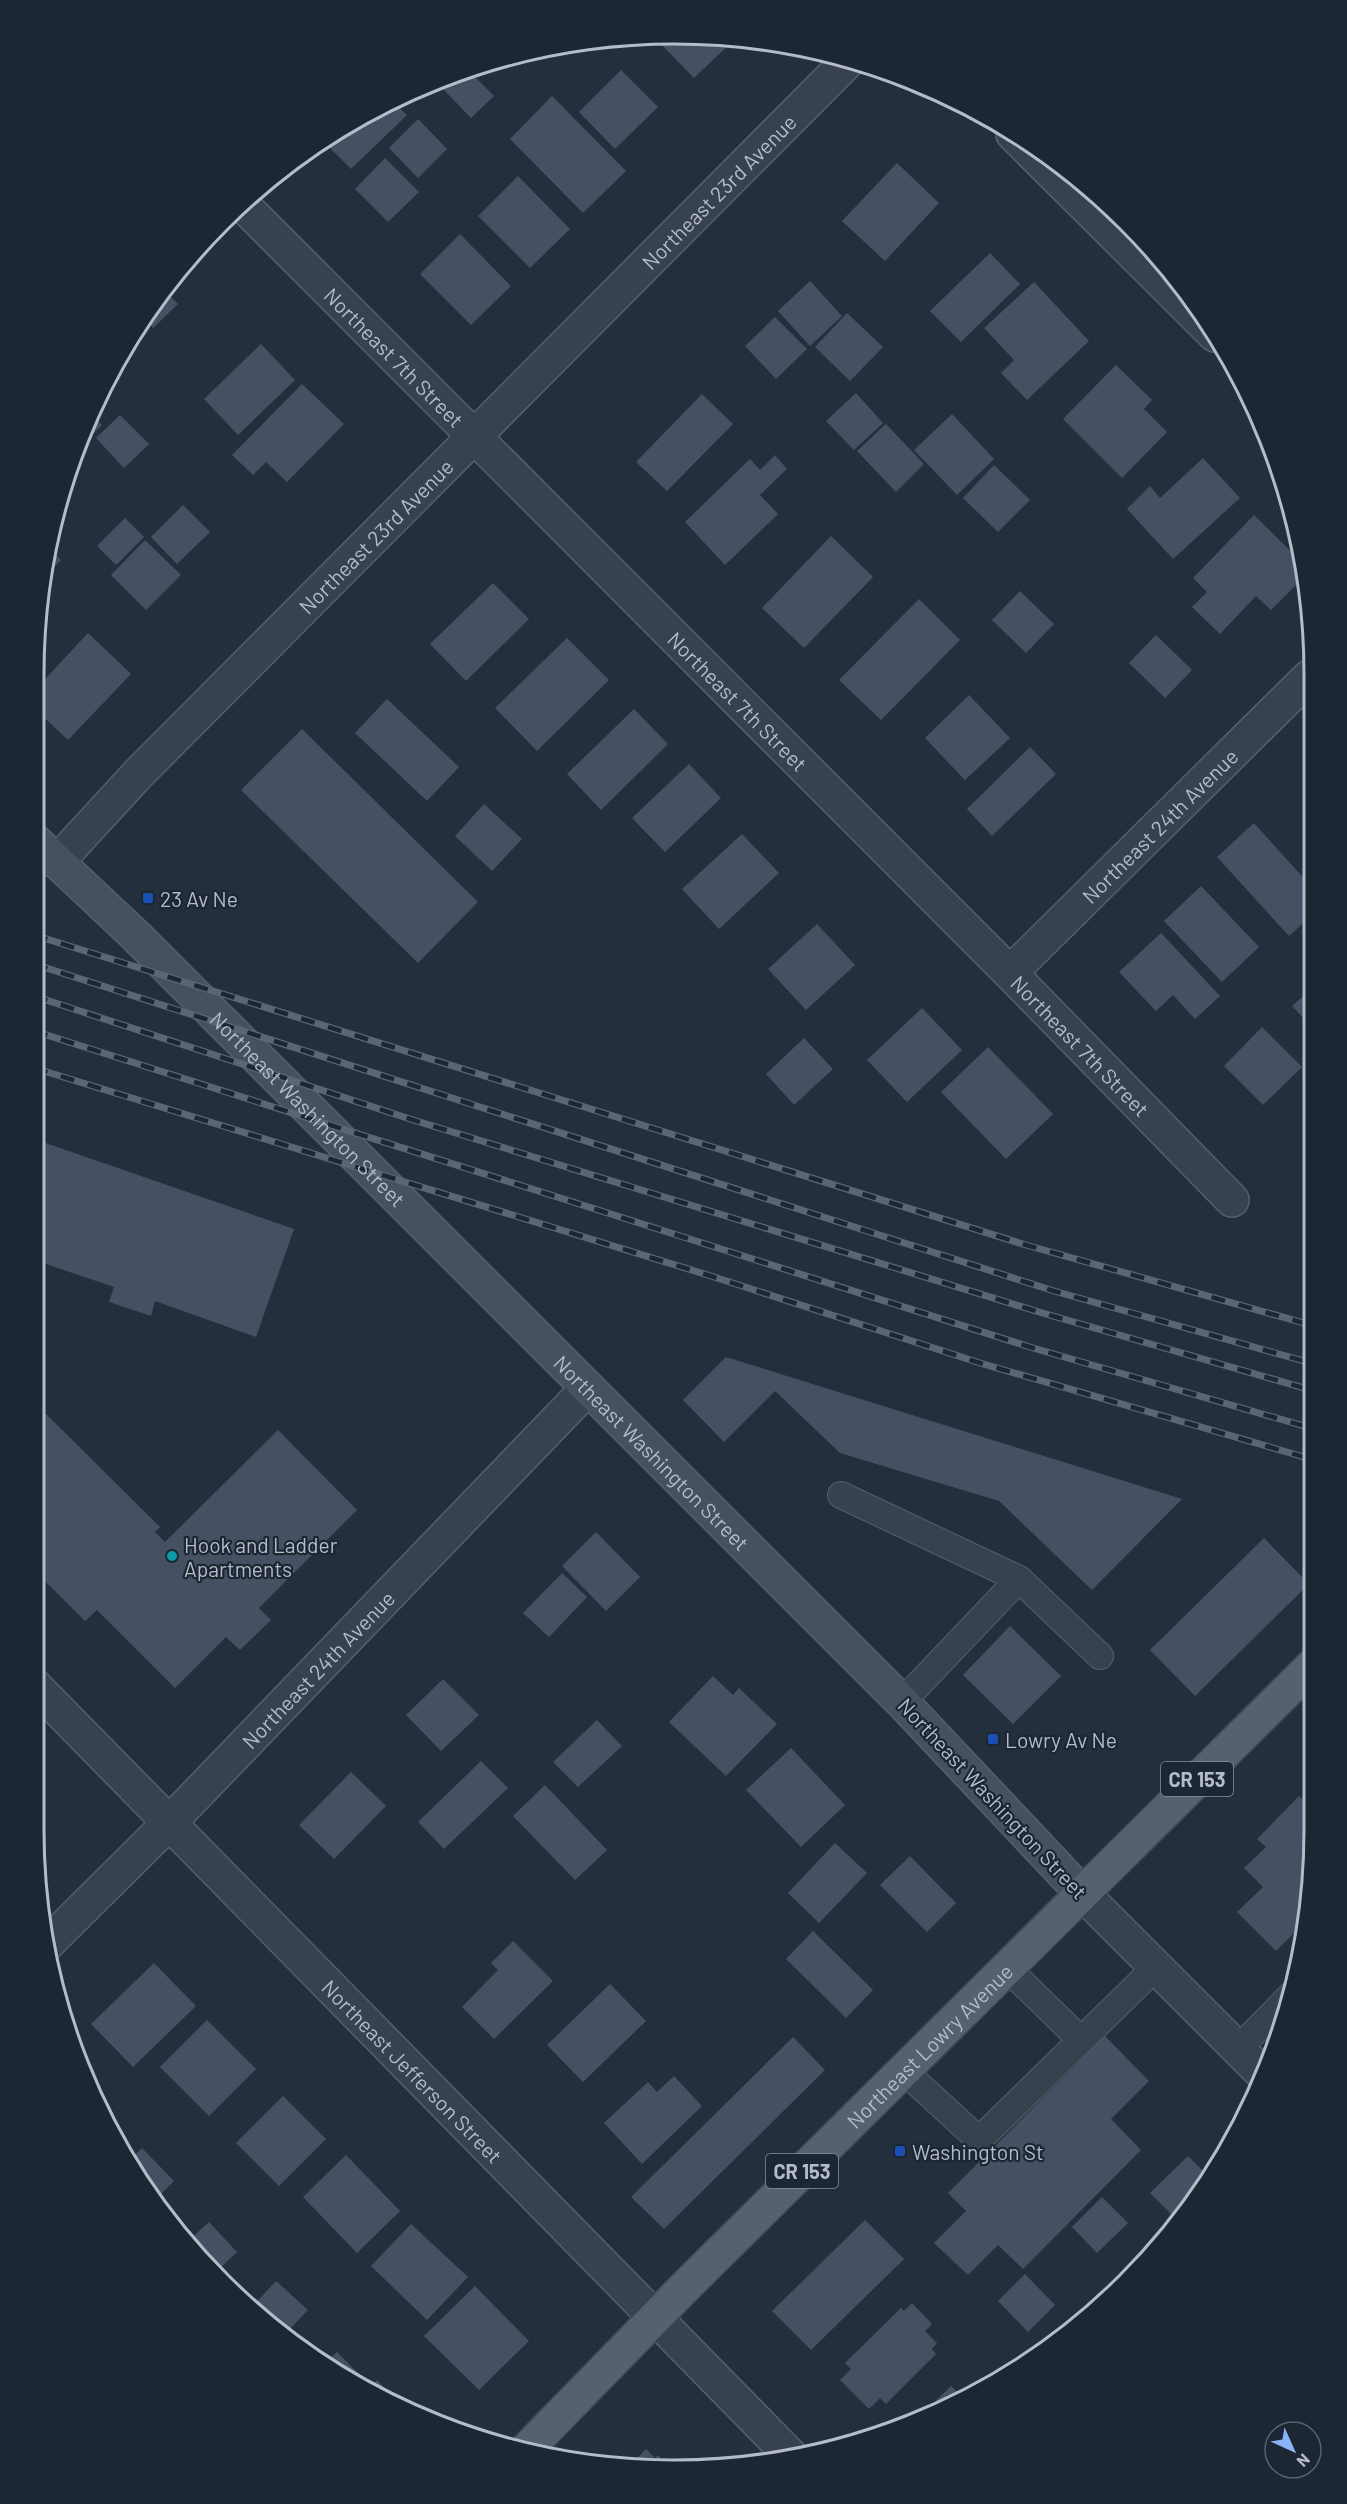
<svg xmlns="http://www.w3.org/2000/svg" width="1347" height="2504" font-family="Barlow,sans-serif">
  <rect width="100%" height="100%" fill="#242f3e"/>
  <!-- building -->
  <g fill="#455162">
    <path d="M652 35 736 38 694 78Z"/>
    <path d="M468 70 494 96 471 118 444 90 462 72Z"/>
    <path d="M621 70 658 107 615 149 579 112Z"/>
    <path d="M552 96 626 171 583 213 510 139Z"/>
    <path d="M390 99 407 115 351 169 323 141Z"/>
    <path d="M418 119 447 149 418 178 389 148Z"/>
    <path d="M385 158 419 192 388 222 355 189Z"/>
    <path d="M897 163 939 203 885 261 842 221Z"/>
    <path d="M518 176 570 229 530 268 478 216Z"/>
    <path d="M460 234 511 286 471 325 420 274Z"/>
    <path d="M990 253 1020 284 961 342 930 311Z"/>
    <path d="M810 281 842 316 810 346 778 311Z"/>
    <path d="M1034 282 1089 341 1027 400 1001 373 1014 360 984 328Z"/>
    <path d="M164 290 178 304 153 328 144 318Z"/>
    <path d="M847 313 883 347 850 381 815 347Z"/>
    <path d="M775 317 807 349 776 379 745 346Z"/>
    <path d="M261 344 295 380 238 435 204 399Z"/>
    <path d="M1116 365 1152 400 1144 409 1167 432 1122 478 1063 419Z"/>
    <path d="M302 384 344 424 287 482 266 462 253 475 232 455Z"/>
    <path d="M856 393 883 423 854 450 826 421Z"/>
    <path d="M702 394 733 424 667 491 636 462Z"/>
    <path d="M952 414 994 459 957 495 914 450Z"/>
    <path d="M120 415 149 444 124 468 96 438Z"/>
    <path d="M93 416 102 425 80 446Z"/>
    <path d="M886 424 924 464 896 492 857 451Z"/>
    <path d="M775 455 787 469 760 495 778 514 725 565 685 522 750 459 760 470Z"/>
    <path d="M1203 458 1240 498 1173 559 1127 509 1150 486 1160 498Z"/>
    <path d="M994 465 1030 500 998 532 963 498Z"/>
    <path d="M183 505 210 532 177 564 151 537Z"/>
    <path d="M1254 515 1302 562 1305 576 1271 610 1256 596 1220 634 1192 607 1207 592 1193 578Z"/>
    <path d="M125 518 144 537 116 565 97 546Z"/>
    <path d="M831 536 873 577 804 648 762 608Z"/>
    <path d="M145 540 181 575 146 610 111 575Z"/>
    <path d="M48 547 61 560 43 578 47 556Z"/>
    <path d="M493 583 529 619 466 681 430 644Z"/>
    <path d="M1020 591 1054 624 1026 653 992 620Z"/>
    <path d="M919 599 960 640 881 720 839 680Z"/>
    <path d="M88 633 131 674 68 740 34 708V691Z"/>
    <path d="M1156 635 1192 670 1165 698 1129 663Z"/>
    <path d="M567 638 609 680 537 751 495 708Z"/>
    <path d="M969 695 1010 738 965 780 925 738Z"/>
    <path d="M387 699 459 767 427 801 355 733Z"/>
    <path d="M634 709 668 744 601 810 567 774Z"/>
    <path d="M302 729 478 902 418 963 241 790Z"/>
    <path d="M1030 747 1056 774 992 836 967 809Z"/>
    <path d="M689 764 721 798 665 852 632 818Z"/>
    <path d="M484 804 522 839 492 871 455 836Z"/>
    <path d="M1254 823 1309 884 1310 917 1289 936 1217 857Z"/>
    <path d="M742 834 779 873 719 929 682 889Z"/>
    <path d="M1201 886 1259 947 1222 982 1164 921Z"/>
    <path d="M817 924 855 965 806 1010 768 969Z"/>
    <path d="M1161 933 1220 996 1195 1019 1173 995 1156 1011 1119 972Z"/>
    <path d="M1310 990V1025L1292 1006Z"/>
    <path d="M922 1008 962 1050 907 1102 867 1060Z"/>
    <path d="M1262 1027 1302 1067 1263 1105 1224 1066Z"/>
    <path d="M804 1038 833 1069 794 1105 766 1074Z"/>
    <path d="M988 1047 1053 1114 1006 1159 941 1092Z"/>
    <path d="M34 1139 294 1229 256 1337 155 1301 151 1316 109 1302 114 1287 34 1260Z"/>
    <path d="M726 1357 1182 1499 1092 1590 999 1501 840 1453 775 1391 724 1442 683 1400Z"/>
    <path d="M33 1401 160 1527 155 1532 165 1542 278 1430 357 1510 259 1608 271 1620 240 1650 226 1637 175 1688 97 1610 85 1621 33 1569Z"/>
    <path d="M596 1532 640 1577 606 1611 562 1566Z"/>
    <path d="M1264 1538 1309 1584 1195 1696 1150 1650Z"/>
    <path d="M562 1573 587 1597 549 1637 523 1613Z"/>
    <path d="M1010 1626 1061 1676 1013 1724 963 1675Z"/>
    <path d="M713 1676 733 1695 739 1688 777 1724 726 1776 669 1722Z"/>
    <path d="M443 1679 479 1715 441 1751 406 1715Z"/>
    <path d="M597 1720 622 1746 578 1787 553 1762Z"/>
    <path d="M791 1748 845 1805 801 1847 746 1790Z"/>
    <path d="M481 1761 508 1788 444 1849 418 1822Z"/>
    <path d="M351 1772 386 1806 334 1859 299 1825Z"/>
    <path d="M545 1785 607 1850 575 1880 513 1816Z"/>
    <path d="M1299 1796 1307 1804 1312 1799 1313 1872 1304 1923 1276 1951 1237 1912 1263 1887 1244 1868 1266 1847 1257 1839Z"/>
    <path d="M33 1806 44 1818 33 1828Z"/>
    <path d="M835 1843 867 1873 819 1923 788 1893Z"/>
    <path d="M910 1856 956 1903 927 1932 880 1885Z"/>
    <path d="M813 1931 873 1990 846 2018 786 1959Z"/>
    <path d="M513 1941 553 1981 494 2039 462 2007 498 1970 491 1963Z"/>
    <path d="M154 1963 196 2006 133 2067 91 2024Z"/>
    <path d="M610 1984 646 2021 583 2082 547 2045Z"/>
    <path d="M207 2020 256 2069 209 2116 160 2067Z"/>
    <path d="M1105 2036 1149 2081 1111 2119 1141 2150 1023 2269 998 2245 968 2275 934 2243 966 2211 948 2193Z"/>
    <path d="M793 2037 825 2070 664 2229 631 2197Z"/>
    <path d="M674 2076 702 2106 642 2164 604 2123 648 2082 657 2092Z"/>
    <path d="M89 2086 110 2106 102 2114Z"/>
    <path d="M283 2096 326 2139 279 2186 236 2143Z"/>
    <path d="M142 2148 174 2181 153 2202 127 2163Z"/>
    <path d="M346 2155 400 2211 357 2253 303 2197Z"/>
    <path d="M1188 2156 1210 2178 1180 2223 1150 2193Z"/>
    <path d="M1102 2197 1128 2223 1097 2253 1072 2227Z"/>
    <path d="M865 2220 904 2259 811 2350 772 2311Z"/>
    <path d="M209 2222 237 2252 215 2273 186 2243Z"/>
    <path d="M411 2224 468 2277 427 2320 371 2266Z"/>
    <path d="M1025 2274 1055 2305 1028 2332 998 2301Z"/>
    <path d="M276 2281 308 2310 283 2336 249 2310Z"/>
    <path d="M475 2286 529 2341 479 2390 424 2336Z"/>
    <path d="M912 2303 932 2324 925 2331 937 2343 932 2349 936 2354 886 2404 880 2398 869 2409 840 2380 851 2369 845 2363 901 2308 904 2311Z"/>
    <path d="M337 2352 366 2381 361 2386 323 2366Z"/>
    <path d="M377 2380 404 2409 367 2390Z"/>
    <path d="M951 2386 963 2398 911 2425Z"/>
    <path d="M646 2449 655 2458 658 2455 672 2470 626 2469Z"/>
  </g>
  <g fill="none" stroke-linecap="round" stroke-linejoin="round">
    <!-- lane casing -->
    <g stroke="#565f6c" stroke-width="28">
      <g id="lane">
        <path d="M841 1495 1019 1579"/>
        <path d="M902 1702 1019 1579 1100 1656"/>
        <path d="M1007 1968 1081 2040"/>
        <path d="M1238 2049 1292 1994"/>
        <path d="M904 2071 979 2140 1156 1967"/>
      </g>
    </g>
    <!-- street casing -->
    <g stroke="#565f6c" stroke-width="36">
      <g id="street">
        <path d="M1013 134 1215 335"/>
        <path id="s1" d="M242 204 1010 973 1232 1200"/>
        <path id="s2" d="M57 862 138 774 849 60"/>
        <path id="s3" d="M1010 973 1309 677"/>
        <path id="s4" d="M33 1684 792 2457"/>
        <path d="M1082 1893 1261 2072"/>
        <path id="s5" d="M44 1947 170 1822 588 1388"/>
      </g>
    </g>
    <!-- secondary casing -->
    <g stroke="#565f6c" stroke-width="36">
      <g id="secondary">
        <path id="s6" d="M34 840 136 936 902 1702 1082 1893"/>
      </g>
    </g>
    <!-- primary casing -->
    <g stroke="#414a57" stroke-width="36">
      <g id="primary">
        <path id="s7" d="M524 2452 686 2286 1312 1666"/>
      </g>
    </g>
    <!-- lane -->
    <use href="#lane" stroke="#38414e" stroke-width="26"/>
    <!-- street -->
    <use href="#street" stroke="#38414e" stroke-width="33"/>
    <!-- secondary -->
    <use href="#secondary" stroke="#465061" stroke-width="33"/>
    <!-- primary -->
    <use href="#primary" stroke="#56606e" stroke-width="33"/>
    <!-- rail casing -->
    <g stroke="#5a6575" stroke-width="7">
      <g id="rail">
        <path d="M34 935 1026 1245 1311 1325"/>
        <path d="M34 964 1054 1291 1311 1363"/>
        <path d="M34 996 410 1119 1039 1312 1311 1390"/>
        <path d="M34 1031 1033 1348 1311 1428"/>
        <path d="M34 1068 711 1276 980 1363 1311 1459"/>
      </g>
    </g>
    <!-- rail -->
    <use href="#rail" stroke="#1d2633" stroke-width="4.5" stroke-dasharray="14" stroke-linecap="butt"/>
  </g>
  <!-- markers -->
  <g fill="#1a4fb4" stroke="#1d2633" stroke-width="2">
    <rect x="142" y="892" width="12" height="12" rx="3"/>
    <rect x="987" y="1733" width="12" height="12" rx="3"/>
    <rect x="894" y="2145" width="12" height="12" rx="3"/>
  </g>
  <circle fill="#0f9aa8" stroke="#1d2633" stroke-width="2" cx="172" cy="1556" r="6"/>
  <g text-anchor="middle" dominant-baseline="central" stroke-width="4.5" stroke-linejoin="round" paint-order="stroke">
    <!-- shield labels -->
    <g fill="#1d2633" stroke="#878f9c" stroke-width="1.5">
      <rect x="1161" y="1762" width="72" height="34" rx="4.5"/>
      <rect x="766" y="2154" width="72" height="34" rx="4.5"/>
    </g>
    <g font-size="20" font-weight="bold" fill="#b4bcc9">
      <text x="1197" y="1779">CR 153</text>
      <text x="802" y="2171">CR 153</text>
    </g>
    <!-- street labels -->
    <g font-size="21" fill="#b4bcc9" stroke="#1d2633">
      <text stroke="none"><textPath href="#s2" startOffset="942">Northeast 23rd Avenue</textPath></text>
      <text stroke="none"><textPath href="#s1" startOffset="216">Northeast 7th Street</textPath></text>
      <text stroke="none"><textPath href="#s2" startOffset="456">Northeast 23rd Avenue</textPath></text>
      <text stroke="none"><textPath href="#s1" startOffset="702">Northeast 7th Street</textPath></text>
      <text stroke="none"><textPath href="#s3" startOffset="210">Northeast 24th Avenue</textPath></text>
      <text stroke="none"><textPath href="#s1" startOffset="1188">Northeast 7th Street</textPath></text>
      <text stroke="none"><textPath href="#s6" startOffset="384">Northeast Washington Street</textPath></text>
      <text stroke="none"><textPath href="#s6" startOffset="870">Northeast Washington Street</textPath></text>
      <text stroke="none"><textPath href="#s5" startOffset="390">Northeast 24th Avenue</textPath></text>
      <text transform="translate(993 1798) rotate(47)">Northeast Washington Street</text>
      <text stroke="none"><textPath href="#s7" startOffset="574">Northeast Lowry Avenue</textPath></text>
      <text stroke="none"><textPath href="#s4" startOffset="542">Northeast Jefferson Street</textPath></text>
    </g>
    <!-- poi labels -->
    <g font-size="21" fill="#b4bcc9" stroke="#1d2633" text-anchor="start">
      <text x="160" y="898">23 Av Ne</text>
      <text x="184" y="1544">Hook and Ladder<tspan x="184" dy="24">Apartments</tspan></text>
      <text x="1005" y="1739">Lowry Av Ne</text>
      <text x="912" y="2151">Washington St</text>
    </g>
  </g>
  <!-- crop -->
  <path d="M0 0H1347V2504H0ZM674 44H674A630 630 0 0 1 1304 674V1830A630 630 0 0 1 674 2460H674A630 630 0 0 1 44 1830V674A630 630 0 0 1 674 44Z" fill="#1d2633" fill-rule="evenodd"/>
  <path fill="none" stroke="#b4bcc9" stroke-width="3" d="M674 44H674A630 630 0 0 1 1304 674V1830A630 630 0 0 1 674 2460H674A630 630 0 0 1 44 1830V674A630 630 0 0 1 674 44Z"/>
  <!-- north arrow -->
  <g transform="translate(1293 2450) rotate(135)"><circle r="28" fill="#1d2633" stroke="#59626f" stroke-width="1.5"/>
  <path d="M0-4.5L10 22L0 15L-10 22Z" fill="#8ab4f8"/>
  <text y="-9" font-size="16" font-weight="bold" text-anchor="middle" fill="#b4bcc9">N</text>
  </g>
</svg>
